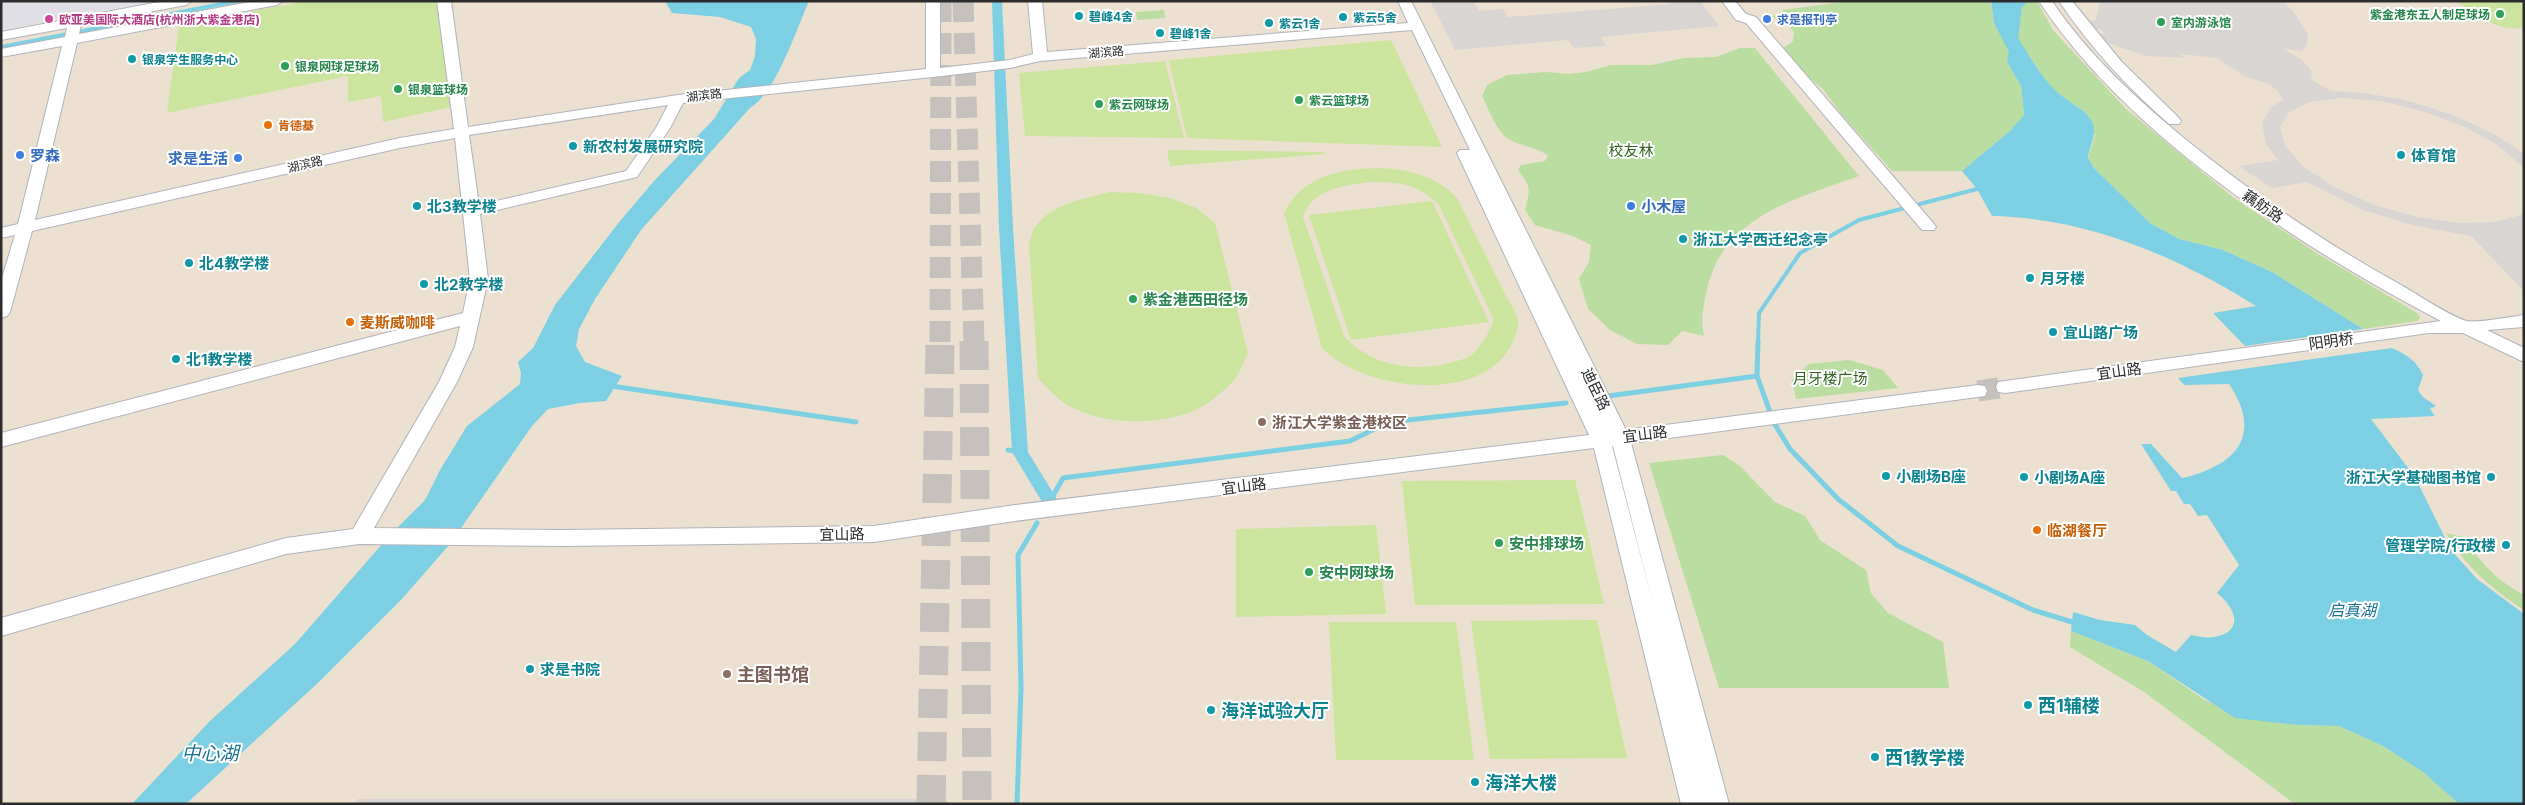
<svg xmlns="http://www.w3.org/2000/svg" width="2525" height="805" font-family="Inter,'Noto Sans SC',sans-serif">
  <rect width="100%" height="100%" fill="#ece6e0"/>
  <!-- industrial -->
  <path fill="#e1dfe6" d="M10 1H156L1 30V3Z"/>
  <!-- education -->
  <path fill="#ece1d1" d="M207 1H2524V804H1V40Z"/>
  <!-- green -->
  <g fill="#badda2">
    <path d="M1850 1H1991L1994 23 2010 52 2007 62 2021 86 2024 116 2010 131 1962 171H1892L1842 115 1823 89 1796 67 1782 49 1793 41 1794 32 1786 24 1771 16 1786 14 1782 10Z"/>
    <path d="M2028 1H2037L2053 30 2126 109 2230 195 2318 254 2417 313 2420 317 2418 321 2363 329 2272 272 2223 250 2179 239 2150 223 2094 168 2088 158 2095 135 2081 109 2061 96 2046 81 2017 38 2022 8Z"/>
    <path d="M1164 10 1165 18 1137 20 1136 12Z"/>
    <path d="M1740 48H1755L1859 176C1795 199 1720 217 1706 294 1703 307 1701 322 1704 336L1682 331 1668 345 1637 344 1610 330 1588 309 1579 279 1589 262 1591 245 1573 236 1535 225 1525 210C1530 189 1532 188 1518 170L1521 165 1545 161 1548 156C1538 147 1524 147 1512 141 1496 133 1490 111 1482 96L1487 85 1507 75 1546 72 1569 74 1586 72 1611 65H1652L1684 58 1716 57Z"/>
    <path d="M1849 360 1883 370 1898 388 1796 399 1792 380 1809 364Z"/>
    <path d="M1723 455 1740 466 1775 502 1805 516 1820 540 1866 570 1871 593 1888 613 1943 642 1949 688H1719L1649 463Z"/>
    <path d="M2446 533 2463 537C2482 564 2495 579 2524 595V610C2493 590 2464 565 2446 533Z"/>
    <path d="M2071 631 2148 661 2206 701 2298 725 2339 726 2383 746 2423 772 2459 804H2295L2144 692 2070 647Z"/>
  </g>
  <!-- pitch -->
  <g fill="#cbe49e" fill-rule="evenodd">
    <path d="M306 1H436L451 107 383 122 381 96 348 102V76L167 113 179 26Z"/>
    <path d="M2456 1H2524V28C2494 31 2480 16 2456 1Z"/>
    <path d="M1391 40 1442 147 1187 138 1169 61 1171 60Z"/>
    <path d="M1165 61 1184 138 1025 136 1019 73Z"/>
    <path d="M1167 150 1324 152V154L1170 166Z"/>
    <path d="M1383 168C1413 171 1436 176 1457 198 1472 229 1488 259 1503 290 1507 299 1517 311 1518 321 1519 329 1513 342 1509 349 1475 405 1362 389 1322 348L1284 213C1305 173 1342 169 1383 168ZM1370 182C1398 182 1418 183 1439 205L1494 320C1489 332 1482 347 1471 355 1467 359 1459 360 1453 362 1416 373 1370 366 1344 336L1303 217C1313 188 1343 186 1370 182Z"/>
    <path d="M1111 192 1139 193 1170 198 1196 208 1215 223 1248 353C1243 362 1240 373 1234 380 1222 393 1204 408 1188 413 1150 426 1092 425 1059 399 1052 393 1045 385 1038 378L1029 244C1031 239 1032 230 1036 226 1053 203 1086 198 1111 192Z"/>
    <path d="M1432 201 1489 322 1351 340 1309 215Z"/>
    <path d="M1575 480 1604 604 1415 605 1402 481Z"/>
    <path d="M1376 525 1386 614 1236 617V529Z"/>
    <path d="M1597 620 1627 758 1490 759 1471 621Z"/>
    <path d="M1329 622H1456L1474 760H1336Z"/>
  </g>
  <!-- plaza -->
  <g fill="#d9d5d2">
    <path d="M1430 1H1473L1479 11 1503 9 1508 17 1671 4 1669 1H1700L1719 26 1601 37 1606 46 1574 48 1568 40 1455 50Z"/>
    <path d="M2100 1H2282L2294 12 2308 35 2307 45 2302 51 2284 49 2302 60 2311 70 2312 80 2331 91 2365 93 2409 101 2453 115 2496 135 2524 154V168L2496 144 2463 126 2422 111 2381 101 2342 98 2310 102 2289 112 2280 127 2285 146 2304 167 2336 188 2375 205 2417 217 2459 223 2495 222 2521 215 2524 212V291L2471 236 2412 225 2363 210 2307 182 2272 188 2246 171 2240 166 2278 160 2266 144 2262 123 2271 107 2283 100 2277 90 2269 84 2244 76 2217 58 2181 54 2185 58 2146 56 2105 42 2097 36 2104 33 2101 29H2090L2086 23 2096 20Z"/>
    <path d="M358 799H948L947 804H355Z"/>
  </g>
  <!-- water -->
  <g fill="#7dd0e4">
    <path d="M665 1H809C796 30 776 93 750 108L641 230 595 299 579 329 576 346 585 362 622 376 606 401 580 403 548 409 532 426 450 544 401 600 320 681 186 804H132L210 721 295 644 390 535 425 500 440 470 467 426 520 384 521 373 518 362 533 348 555 305 620 221 654 181 714 119 739 78 750 70 755 56 756 39 751 27 720 17 672 13Z"/>
    <path d="M1991 1H2028L2022 8 2018 38C2031 58 2043 81 2062 96 2072 104 2088 111 2093 124 2097 136 2089 146 2088 158L2094 168 2150 223 2179 239 2223 250 2272 272 2363 329 2245 346 2213 313 2256 306C2176 256 2088 218 1992 216L1977 189 1962 171 2010 131 2024 115 2021 86 2007 62 2009 52 1994 23Z"/>
    <path d="M2392 348C2407 355 2416 360 2423 375L2418 390 2423 397 2436 406 2430 409 2435 416 2371 419 2415 477 2451 550 2477 579 2524 614V804H2459L2423 772 2383 746 2339 726 2298 725 2235 718 2148 661 2071 631 2073 612 2100 620 2135 625 2147 635 2176 652 2191 635C2229 645 2252 622 2217 593L2239 565 2207 515 2198 516 2190 504H2184L2176 491H2171L2141 444H2151L2182 478C2235 466 2264 436 2229 384L2184 385 2178 378Z"/>
  </g>
  <g fill="none" stroke-linecap="round" stroke-linejoin="round">
    <!-- stream-far1 -->
    <g stroke="#7dd0e4" stroke-width="4">
      <path d="M1 47 237 1"/>
      <path d="M1758 342 1759 313 1800 253 1859 220 1977 189"/>
    </g>
    <!-- stream -->
    <g stroke="#7dd0e4" stroke-width="5">
      <path d="M1758 341 1757 376 1774 423 1790 449 1838 499 1898 546 2033 610 2072 622"/>
      <path d="M611 386 856 422"/>
      <path d="M1608 396 1757 376"/>
      <path d="M1008 450 1020 452"/>
      <path d="M1050 501 1063 478 1350 441 1389 422 1566 403"/>
      <path d="M1017 804 1021 688 1018 555 1037 523"/>
    </g>
    <!-- canal -->
    <path fill="#7dd0e4" fill-rule="evenodd" d="M992 1H1002L1013 228 1028 452 1058 501 1056 505H1044L1012 452 999 228Z"/>
    <!-- minor-tunnel -->
    <path stroke="#c6c1bc" stroke-width="21" stroke-dasharray="21 11" stroke-linecap="butt" d="M1978 391 2005 387"/>
    <!-- highway-tunnel-far1 -->
    <g stroke="#c6c1bc" stroke-width="21" stroke-dasharray="21 11" stroke-linecap="butt">
      <path d="M963 1 974 342"/>
      <path d="M940 342 941 1"/>
    </g>
    <!-- highway-tunnel -->
    <g stroke="#c6c1bc" stroke-width="29" stroke-dasharray="29 14" stroke-linecap="butt">
      <path d="M974 341 977 804"/>
      <path d="M931 804 940 341"/>
    </g>
    <!-- minor casing -->
    <g stroke="#b0b3bb" stroke-width="2">
      <g id="minor">
        <path d="M164 1H192L186 5 81 25 79 34 255 1H283L277 5 77 43 35 220 400 138 454 129 437 1H451L468 127 678 95 926 69V1H940V68L1010 60 1033 54 1028 1H1042L1047 52 1408 23 1398 1H1411L1626 430 1978 385 1985 386 1987 391 1985 396 1978 397 1631 443 1729 804H1681L1594 448 1015 521 874 542 563 546 359 544 286 554 1 636V618L286 538 353 529 439 382 455 347 460 326 1 447V433L463 313 470 279 455 138 400 148 32 231 10 312 7 316 1 318V281L15 235 1 238V228L18 224 62 46 1 57V49L65 37 67 28 1 40V32ZM1412 30 1470 150H1460L1457 153 1589 435 1015 505 874 526 563 530 374 528 457 382 473 347 488 279 480 214 637 177 670 128 683 103 933 77 1010 68 1040 61ZM668 105 656 128 626 171 479 205 469 135ZM1612 446H1613L1654 608Z"/>
        <path d="M1722 1H1735L1746 14 1756 17 1934 224 1936 227 1934 230H1922L1746 23 1736 20Z"/>
        <path d="M2039 1H2052C2088 55 2136 98 2185 139 2253 194 2325 243 2401 285 2415 293 2453 318 2467 321 2478 323 2511 317 2524 315V327L2487 330 2524 348V362L2463 333H2429L2005 393 1998 392 1996 387 1998 382 2005 381 2441 321C2301 248 2126 134 2039 1Z"/>
        <path d="M2059 1H2072L2121 61 2179 118 2181 121 2179 124H2169C2127 87 2090 47 2059 1Z"/>
      </g>
    </g>
    <!-- minor -->
    <use href="#minor" fill="#fff" fill-rule="evenodd"/>
  </g>
  <!-- markers -->
  <g fill="#2e9e5b" stroke="#fff" stroke-width="2">
    <circle cx="2500" cy="14" r="5"/>
    <circle cx="2161" cy="22" r="5"/>
    <circle cx="285" cy="66" r="5"/>
    <circle cx="398" cy="89" r="5"/>
    <circle cx="1299" cy="100" r="5"/>
    <circle cx="1099" cy="104" r="5"/>
    <circle cx="1133" cy="299" r="5"/>
    <circle cx="1499" cy="543" r="5"/>
    <circle cx="1309" cy="572" r="5"/>
  </g>
  <g fill="#0f9aa8" stroke="#fff" stroke-width="2">
    <circle cx="1079" cy="16" r="5"/>
    <circle cx="1343" cy="17" r="5"/>
    <circle cx="1269" cy="23" r="5"/>
    <circle cx="1160" cy="33" r="5"/>
    <circle cx="132" cy="59" r="5"/>
    <circle cx="573" cy="146" r="5"/>
    <circle cx="2401" cy="155" r="5"/>
    <circle cx="417" cy="206" r="5"/>
    <circle cx="1683" cy="239" r="5"/>
    <circle cx="189" cy="263" r="5"/>
    <circle cx="2030" cy="278" r="5"/>
    <circle cx="424" cy="284" r="5"/>
    <circle cx="2053" cy="332" r="5"/>
    <circle cx="176" cy="359" r="5"/>
    <circle cx="1886" cy="476" r="5"/>
    <circle cx="2024" cy="477" r="5"/>
    <circle cx="2491" cy="477" r="5"/>
    <circle cx="2506" cy="545" r="5"/>
    <circle cx="530" cy="669" r="5"/>
    <circle cx="2028" cy="705" r="5"/>
    <circle cx="1211" cy="710" r="5"/>
    <circle cx="1875" cy="757" r="5"/>
    <circle cx="1475" cy="782" r="5"/>
  </g>
  <circle fill="#d1479c" stroke="#fff" stroke-width="2" cx="49" cy="19" r="5"/>
  <g fill="#3f7fe0" stroke="#fff" stroke-width="2">
    <circle cx="1767" cy="19" r="5"/>
    <circle cx="20" cy="155" r="5"/>
    <circle cx="238" cy="158" r="5"/>
    <circle cx="1631" cy="206" r="5"/>
  </g>
  <g fill="#e8710a" stroke="#fff" stroke-width="2">
    <circle cx="268" cy="125" r="5"/>
    <circle cx="350" cy="322" r="5"/>
    <circle cx="2037" cy="530" r="5"/>
  </g>
  <g fill="#8d6e63" stroke="#fff" stroke-width="2">
    <circle cx="1262" cy="422" r="5"/>
    <circle cx="727" cy="674" r="5"/>
  </g>
  <g text-anchor="middle" dominant-baseline="central" stroke-width="4" stroke-linejoin="round" paint-order="stroke">
    <!-- far-leisure labels -->
    <g font-size="12" font-weight="bold" fill="#27864d" stroke="#fff" text-anchor="start">
      <text x="2490" y="14" text-anchor="end">紫金港东五人制足球场</text>
      <text x="2171" y="22">室内游泳馆</text>
      <text x="295" y="66">银泉网球足球场</text>
      <text x="408" y="89">银泉篮球场</text>
      <text x="1309" y="100">紫云篮球场</text>
      <text x="1109" y="104">紫云网球场</text>
    </g>
    <!-- far-culture labels -->
    <g font-size="12" font-weight="bold" fill="#0d838f" stroke="#fff" text-anchor="start">
      <text x="1089" y="16">碧峰4舍</text>
      <text x="1353" y="17">紫云5舍</text>
      <text x="1279" y="23">紫云1舍</text>
      <text x="1170" y="33">碧峰1舍</text>
      <text x="142" y="59">银泉学生服务中心</text>
    </g>
    <!-- far-hotel labels -->
    <g font-size="12" font-weight="bold" fill="#b23c85" stroke="#fff" text-anchor="start">
      <text x="59" y="19">欧亚美国际大酒店(杭州浙大紫金港店)</text>
    </g>
    <!-- far-shop labels -->
    <g font-size="12" font-weight="bold" fill="#366cbe" stroke="#fff" text-anchor="start">
      <text x="1777" y="19">求是报刊亭</text>
    </g>
    <!-- far-street labels -->
    <g font-size="12" fill="#2c2c2c" stroke="#fff">
      <text transform="translate(1106 52) rotate(-5)">湖滨路</text>
      <text transform="translate(704 95) rotate(-7)">湖滨路</text>
      <text transform="translate(305 164) rotate(-13)">湖滨路</text>
    </g>
    <!-- far-food labels -->
    <g font-size="12" font-weight="bold" fill="#c56008" stroke="#fff" text-anchor="start">
      <text x="278" y="125">肯德基</text>
    </g>
    <!-- culture labels -->
    <g font-size="15" font-weight="bold" fill="#0d838f" stroke="#fff" text-anchor="start">
      <text x="583" y="146">新农村发展研究院</text>
      <text x="2411" y="155">体育馆</text>
      <text x="427" y="206">北3教学楼</text>
      <text x="1693" y="239">浙江大学西迁纪念亭</text>
      <text x="199" y="263">北4教学楼</text>
      <text x="2040" y="278">月牙楼</text>
      <text x="434" y="284">北2教学楼</text>
      <text x="2063" y="332">宜山路广场</text>
      <text x="186" y="359">北1教学楼</text>
      <text x="1896" y="476">小剧场B座</text>
      <text x="2034" y="477">小剧场A座</text>
      <text x="2481" y="477" text-anchor="end">浙江大学基础图书馆</text>
      <text x="2496" y="545" text-anchor="end">管理学院/行政楼</text>
      <text x="540" y="669">求是书院</text>
    </g>
    <!-- park labels -->
    <g font-size="15" fill="#346322" stroke="#fff">
      <text x="1631" y="150">校友林</text>
      <text x="1830" y="378">月牙楼广场</text>
    </g>
    <!-- shop labels -->
    <g font-size="15" font-weight="bold" fill="#366cbe" stroke="#fff" text-anchor="start">
      <text x="30" y="155">罗森</text>
      <text x="228" y="158" text-anchor="end">求是生活</text>
      <text x="1641" y="206">小木屋</text>
    </g>
    <!-- street labels -->
    <g font-size="15" fill="#2c2c2c" stroke="#fff">
      <text transform="translate(2263 206) rotate(34)">藕舫路</text>
      <text transform="translate(2331 341) rotate(-8)">阳明桥</text>
      <text transform="translate(2119 371) rotate(-8)">宜山路</text>
      <text transform="translate(1596 389) rotate(64)">迪臣路</text>
      <text transform="translate(1645 434) rotate(-7)">宜山路</text>
      <text transform="translate(1244 486) rotate(-7)">宜山路</text>
      <text transform="translate(842 534) rotate(-1)">宜山路</text>
    </g>
    <!-- leisure labels -->
    <g font-size="15" font-weight="bold" fill="#27864d" stroke="#fff" text-anchor="start">
      <text x="1143" y="299">紫金港西田径场</text>
      <text x="1509" y="543">安中排球场</text>
      <text x="1319" y="572">安中网球场</text>
    </g>
    <!-- food labels -->
    <g font-size="15" font-weight="bold" fill="#c56008" stroke="#fff" text-anchor="start">
      <text x="360" y="322">麦斯威咖啡</text>
      <text x="2047" y="530">临湖餐厅</text>
    </g>
    <!-- education labels -->
    <g font-size="15" font-weight="bold" fill="#785e54" stroke="#fff" text-anchor="start">
      <text x="1272" y="422">浙江大学紫金港校区</text>
    </g>
    <!-- water labels -->
    <g font-size="16" font-style="italic" fill="#1a7292" stroke="#fff">
      <text x="2352" y="610">启真湖</text>
    </g>
    <!-- near-education labels -->
    <g font-size="18" font-weight="bold" fill="#785e54" stroke="#fff" text-anchor="start">
      <text x="737" y="674">主图书馆</text>
    </g>
    <!-- near-culture labels -->
    <g font-size="18" font-weight="bold" fill="#0d838f" stroke="#fff" text-anchor="start">
      <text x="2038" y="705">西1辅楼</text>
      <text x="1221" y="710">海洋试验大厅</text>
      <text x="1885" y="757">西1教学楼</text>
      <text x="1485" y="782">海洋大楼</text>
    </g>
    <!-- near-water labels -->
    <g font-size="19" font-style="italic" fill="#1a7292" stroke="#fff">
      <text x="210" y="753">中心湖</text>
    </g>
  </g>
  <!-- border -->
  <rect width="2525" height="805" fill="none" stroke="#2c2c2c" stroke-width="5"/>
</svg>
